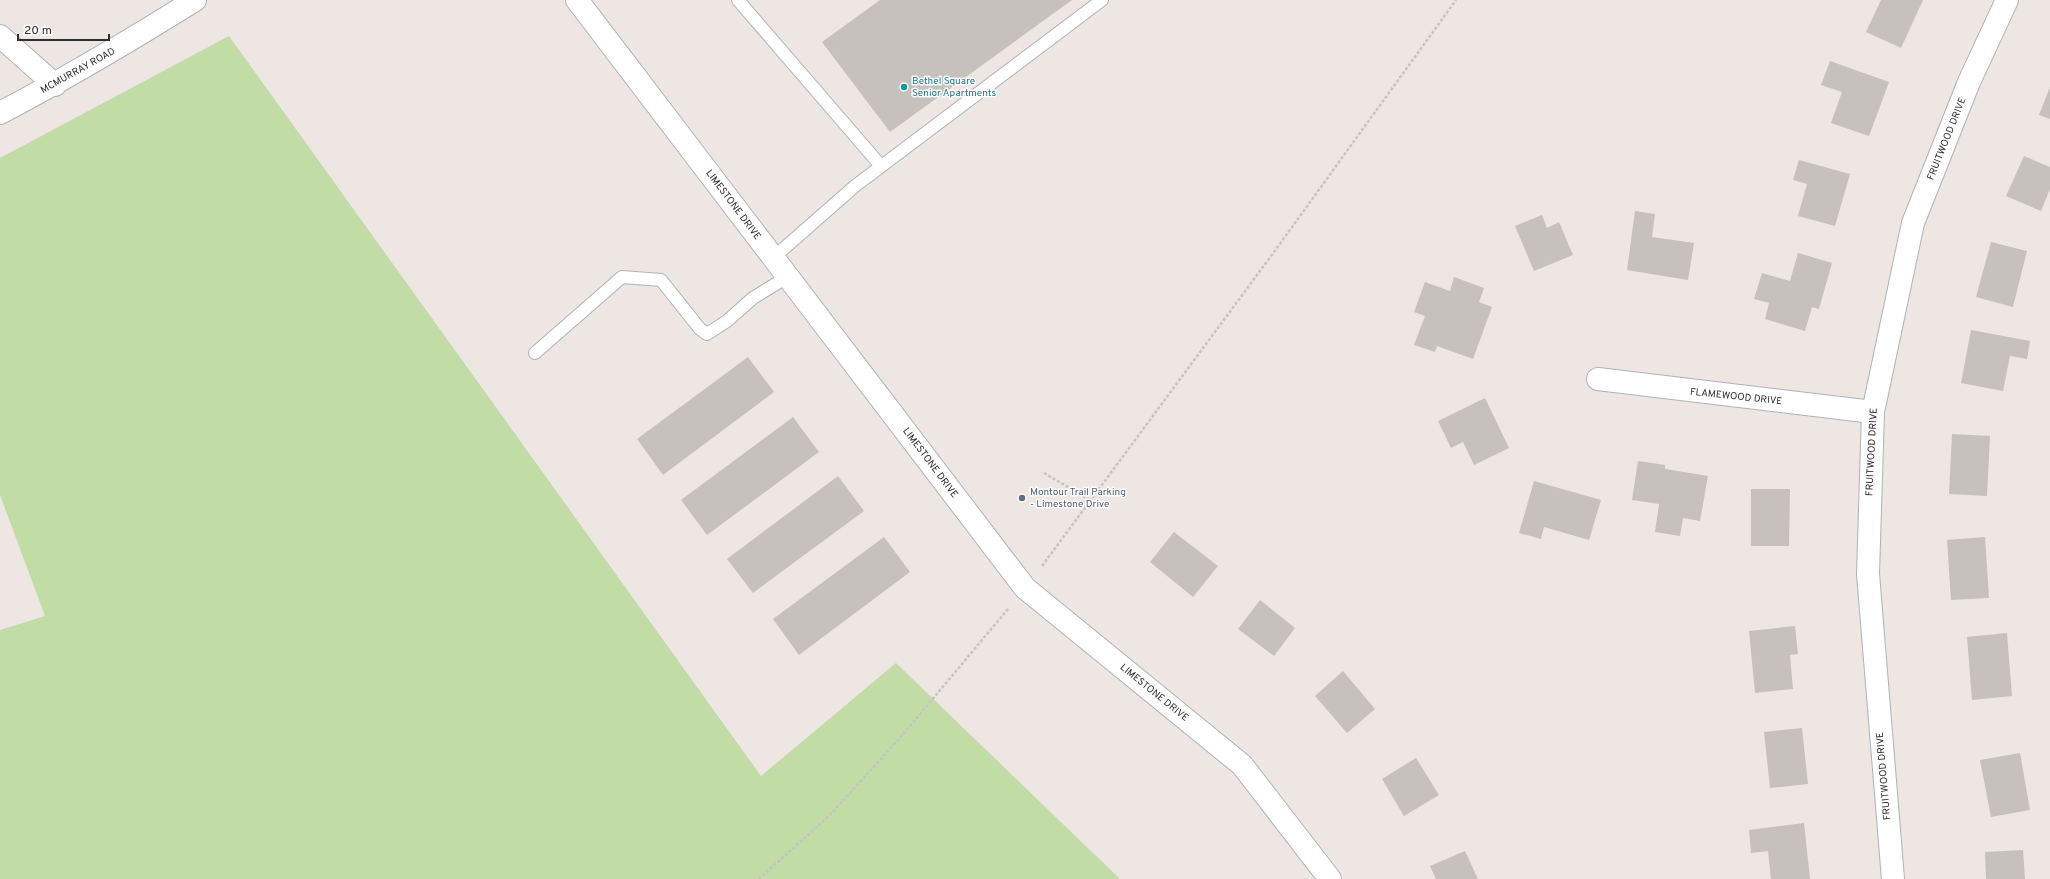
<svg xmlns="http://www.w3.org/2000/svg" width="2050" height="879" font-family="Overpass,sans-serif">
  <rect width="100%" height="100%" fill="#ede6e2"/>
  <!-- green -->
  <path fill="#c2dca5" d="M229 36 761 776 896 663 1120 879H0V630L45 616 0 495V158Z"/>
  <!-- building -->
  <g fill="#c6c1bd">
    <path d="M880 0H1072L890 132 822 42Z"/>
    <path d="M1881 0H1923L1901 48 1866 32Z"/>
    <path d="M1830 61 1889 82 1869 136 1831 123 1842 92 1821 85Z"/>
    <path d="M2050 87V119L2039 115Z"/>
    <path d="M2024 156 2050 167V189L2041 211 2006 196Z"/>
    <path d="M1799 160 1850 174 1835 226 1798 216 1807 184 1793 180Z"/>
    <path d="M1635 211 1655 214 1652 237 1694 243 1688 280 1627 270Z"/>
    <path d="M1542 215 1547 228 1559 222 1573 255 1534 271 1515 226Z"/>
    <path d="M1991 242 2027 251 2013 307 1976 297Z"/>
    <path d="M1798 253 1832 263 1819 309 1812 307 1805 331 1765 319 1769 303 1754 299 1762 273 1790 281Z"/>
    <path d="M1454 277 1484 288 1479 302 1492 307 1473 359 1437 346 1435 352 1414 345 1425 316 1414 312 1425 282 1450 291Z"/>
    <path d="M1971 330 2030 341 2027 359 2010 356 2003 391 1961 383Z"/>
    <path d="M748 357 774 392 663 475 637 439Z"/>
    <path d="M1485 398 1509 448 1474 465 1463 442 1451 448 1438 421Z"/>
    <path d="M793 417 819 452 707 535 681 500Z"/>
    <path d="M1952 434 1990 436 1987 496 1949 494Z"/>
    <path d="M1638 461 1665 465V469L1708 476 1700 521 1683 518 1680 536 1655 532 1659 504 1632 500Z"/>
    <path d="M838 476 864 511 753 593 727 559Z"/>
    <path d="M1534 481 1601 500 1589 540 1544 527 1541 539 1519 533Z"/>
    <path d="M1751 489H1790L1789 546H1751Z"/>
    <path d="M1174 532 1218 566 1193 597 1150 562Z"/>
    <path d="M884 537 910 572 799 655 773 619Z"/>
    <path d="M1985 537 1989 598 1951 600 1947 540Z"/>
    <path d="M1260 600 1295 628 1274 656 1238 629Z"/>
    <path d="M1795 626 1798 654 1790 655 1793 689 1755 693 1749 631Z"/>
    <path d="M2007 633 2012 696 1972 700 1967 637Z"/>
    <path d="M1343 671 1375 709 1347 733 1315 696Z"/>
    <path d="M1802 728 1808 784 1770 788 1764 732Z"/>
    <path d="M2020 753 2030 810 1991 817 1980 760Z"/>
    <path d="M1416 758 1439 795 1404 816 1382 779Z"/>
    <path d="M1804 823 1810 879H1771L1768 851 1751 853 1749 830Z"/>
    <path d="M2023 850 2025 879H1986L1985 852Z"/>
    <path d="M1465 851 1478 879H1436L1430 866Z"/>
  </g>
  <g fill="none" stroke-linecap="round" stroke-linejoin="round">
    <!-- service casing -->
    <g stroke="#aeb2b8" stroke-width="14">
      <g id="service">
        <path d="M738 0 881 166"/>
        <path d="M773 258 855 186 1102 0"/>
        <path d="M535 353 622 277 661 280 700 329 707 334 727 321 753 298 787 277"/>
      </g>
    </g>
    <!-- minor casing -->
    <g stroke="#aeb2b8" stroke-width="24">
      <g id="minor">
        <path d="M577 0 1025 588 1242 765 1330 879"/>
        <path d="M0 36 55 85"/>
        <path d="M1598 379 1873 412"/>
        <path d="M1893 879 1868 574 1873 412 1913 223 1969 82 2007 0"/>
      </g>
    </g>
    <!-- tertiary casing -->
    <g stroke="#aeb2b8" stroke-width="24">
      <path id="tertiary" d="M0 113C67 78 131 40 195 0"/>
    </g>
    <!-- path -->
    <g stroke="#c4c4c4" stroke-width="2.5" stroke-dasharray="3 2" stroke-linecap="butt">
      <path d="M1044 473 1090 500"/>
      <path d="M1042 566 1274 252 1456 0"/>
      <path d="M759 879 829 816 900 738 1008 609"/>
    </g>
    <!-- service -->
    <use href="#service" stroke="#fff" stroke-width="12"/>
    <!-- minor -->
    <use href="#minor" stroke="#fff" stroke-width="22"/>
    <!-- tertiary -->
    <use href="#tertiary" stroke="#fff" stroke-width="22"/>
  </g>
  <!-- markers -->
  <circle fill="#0f9aa8" stroke="#fff" stroke-width="1.5" cx="904" cy="87" r="4"/>
  <circle fill="#5c6f8a" stroke="#fff" stroke-width="1.5" cx="1022" cy="498" r="4"/>
  <g text-anchor="middle" dominant-baseline="central" stroke-width="3" stroke-linejoin="round" paint-order="stroke">
    <!-- street labels -->
    <g font-size="10" fill="#2d2d2d" stroke="#fff">
      <text transform="translate(78 71) rotate(-29)">MCMURRAY ROAD</text>
      <text transform="translate(1947 139) rotate(-68)">FRUITWOOD DRIVE</text>
      <text transform="translate(733 205) rotate(53)">LIMESTONE DRIVE</text>
      <text transform="translate(1736 397) rotate(6)">FLAMEWOOD DRIVE</text>
      <text transform="translate(1872 452) rotate(-87)">FRUITWOOD DRIVE</text>
      <text transform="translate(930 463) rotate(53)">LIMESTONE DRIVE</text>
      <text transform="translate(1154 693) rotate(39)">LIMESTONE DRIVE</text>
      <text transform="translate(1884 776) rotate(-95)">FRUITWOOD DRIVE</text>
    </g>
    <!-- culture labels -->
    <g font-size="10" fill="#0d838f" stroke="#fff" text-anchor="start">
      <text x="912" y="81">Bethel Square<tspan x="912" dy="12">Senior Apartments</tspan></text>
    </g>
    <!-- service labels -->
    <g font-size="10" fill="#4e5e75" stroke="#fff" text-anchor="start">
      <text x="1030" y="492">Montour Trail Parking<tspan x="1030" dy="12">- Limestone Drive</tspan></text>
    </g>
  </g>
  <!-- scale -->
  <path d="M18 34v6h91v-6" fill="none" stroke="#2d2d2d" stroke-width="2"/>
  <text x="24" y="34" font-size="12" fill="#2d2d2d" stroke="#ffffff" stroke-width="3" paint-order="stroke">20 m</text>
</svg>
